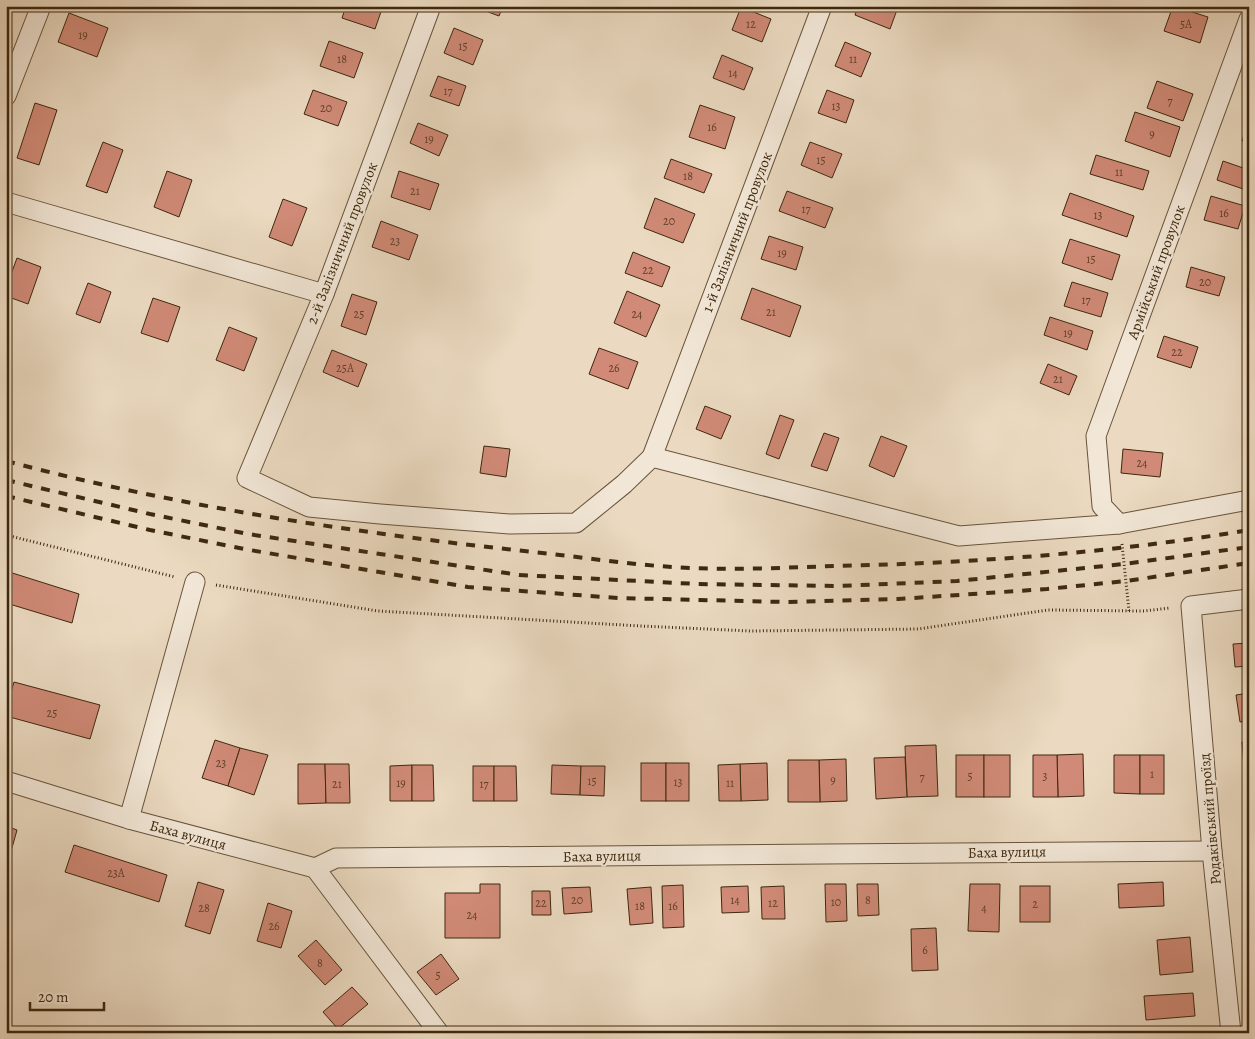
<svg xmlns="http://www.w3.org/2000/svg" width="1255" height="1039" font-family="Alegreya,serif">
  <rect width="100%" height="100%" fill="#ebdac1"/>
  <filter id="stains"><feTurbulence type="fractalNoise" baseFrequency=".004" numOctaves="4"/><feColorMatrix values="0 0 0 0 .2 0 0 0 0 .09 0 0 0 0 .02 0 0 0 .5 -.17"/></filter>
  <radialGradient id="worn" r=".72"><stop offset=".6" stop-color="#630" stop-opacity="0"/><stop offset="1" stop-color="#630" stop-opacity=".3"/></radialGradient>
  <!-- building -->
  <g fill="#d08a77" stroke="#3e280e">
    <path d="M346 6H383L375 29 342 18Z"/>
    <path d="M472 6H503L499 16Z"/>
    <path d="M858 6H895L898 7 890 29 855 15Z"/>
    <path d="M1173 6 1208 17 1200 43 1164 31Z"/>
    <path d="M741 7 771 19 762 42 732 30Z"/>
    <path d="M69 13 108 28 97 57 58 42Z"/>
    <path d="M454 28 483 40 473 65 444 53Z"/>
    <path d="M329 41 363 53 354 78 320 66Z"/>
    <path d="M845 42 871 53 861 77 835 66Z"/>
    <path d="M722 55 753 68 744 90 713 78Z"/>
    <path d="M438 76 466 86 459 106 430 96Z"/>
    <path d="M1157 81 1193 94 1183 121 1147 108Z"/>
    <path d="M313 90 347 102 338 126 304 114Z"/>
    <path d="M827 90 854 100 846 123 818 113Z"/>
    <path d="M35 103 57 110 39 165 17 158Z"/>
    <path d="M700 105 735 117 725 149 689 137Z"/>
    <path d="M1135 112 1180 127 1170 157 1125 141Z"/>
    <path d="M418 123 448 135 439 156 410 143Z"/>
    <path d="M1246 128 1249 129V144L1242 141Z"/>
    <path d="M103 142 123 150 107 193 86 186Z"/>
    <path d="M810 142 842 154 832 178 801 165Z"/>
    <path d="M1096 155 1149 171 1143 190 1090 174Z"/>
    <path d="M671 159 712 174 704 193 664 178Z"/>
    <path d="M1223 161 1249 170V191L1217 180Z"/>
    <path d="M167 171 192 180 179 217 154 207Z"/>
    <path d="M399 171 439 184 430 210 391 197Z"/>
    <path d="M787 191 833 208 825 228 779 211Z"/>
    <path d="M1070 193 1134 216 1127 237 1062 215Z"/>
    <path d="M1211 196 1245 206 1238 229 1204 220Z"/>
    <path d="M655 198 695 214 683 243 644 228Z"/>
    <path d="M283 199 307 208 292 246 269 237Z"/>
    <path d="M381 221 418 235 409 260 372 247Z"/>
    <path d="M769 236 803 247 796 270 761 259Z"/>
    <path d="M1070 239 1120 255 1112 280 1062 263Z"/>
    <path d="M633 252 670 267 662 287 625 273Z"/>
    <path d="M17 258 41 267 28 304 6 296V288Z"/>
    <path d="M1191 267 1225 277 1219 296 1186 287Z"/>
    <path d="M1072 282 1108 293 1101 317 1064 306Z"/>
    <path d="M88 283 111 292 100 323 76 314Z"/>
    <path d="M752 288 801 306 790 337 741 319Z"/>
    <path d="M627 291 660 305 646 337 614 323Z"/>
    <path d="M352 294 377 302 366 335 341 326Z"/>
    <path d="M153 298 180 307 168 342 141 333Z"/>
    <path d="M1050 317 1093 331 1087 350 1044 335Z"/>
    <path d="M229 327 257 338 244 371 216 360Z"/>
    <path d="M1164 336 1198 347 1191 368 1157 357Z"/>
    <path d="M599 348 638 362 628 389 589 374Z"/>
    <path d="M332 350 367 364 358 387 323 372Z"/>
    <path d="M1048 364 1077 376 1069 395 1040 383Z"/>
    <path d="M705 406 731 416 721 439 696 429Z"/>
    <path d="M780 415 794 420 779 459 766 454Z"/>
    <path d="M824 433 839 438 827 471 811 466Z"/>
    <path d="M881 436 907 446 894 477 869 466Z"/>
    <path d="M484 446 510 449 506 477 480 473Z"/>
    <path d="M1123 449 1163 453 1160 477 1121 473Z"/>
    <path d="M6 571 79 594 72 623 6 603Z"/>
    <path d="M1249 643V666L1235 667 1233 644Z"/>
    <path d="M14 682 100 705 90 739 6 716V709Z"/>
    <path d="M1249 693V721L1240 722 1236 695Z"/>
    <path d="M215 740 240 748 228 786 202 778Z"/>
    <path d="M1242 742H1249V766L1244 767Z"/>
    <path d="M936 745 938 796 907 797 905 746Z"/>
    <path d="M240 748 268 755 254 795 228 786Z"/>
    <path d="M1083 754 1084 796 1058 797 1057 755Z"/>
    <rect x="956" y="755" width="28" height="42"/>
    <rect x="984" y="755" width="26" height="42"/>
    <path d="M1033 755H1057L1058 797H1033Z"/>
    <path d="M1114 755H1140V794L1114 793Z"/>
    <rect x="1140" y="755" width="24" height="39"/>
    <path d="M905 757 907 797 876 799 874 758Z"/>
    <path d="M846 759 847 801 820 802 819 760Z"/>
    <path d="M788 760H819L820 802H788Z"/>
    <rect x="641" y="763" width="25" height="38"/>
    <rect x="666" y="763" width="23" height="38"/>
    <path d="M767 763 768 800 741 801 740 764Z"/>
    <path d="M298 764H325L326 803 298 804Z"/>
    <path d="M325 764H349L350 803H326Z"/>
    <path d="M740 764 741 801H719L718 765Z"/>
    <path d="M412 765V801H390V766Z"/>
    <path d="M412 765H433L434 801H412Z"/>
    <path d="M552 765 581 766 580 795 551 794Z"/>
    <rect x="473" y="766" width="21" height="35"/>
    <path d="M494 766H516L517 801H494Z"/>
    <path d="M581 766H605L604 796 580 795Z"/>
    <path d="M1246 794H1249V816H1248Z"/>
    <path d="M6 826 17 830 10 855 6 854Z"/>
    <path d="M74 845 167 875 159 902 65 872Z"/>
    <path d="M198 882 224 890 210 934 185 926Z"/>
    <path d="M1163 882 1164 906 1119 908 1118 884Z"/>
    <path d="M480 884H500V938H445V893H480Z"/>
    <path d="M825 884H846L847 921 826 922Z"/>
    <path d="M857 884H878L879 915 858 916Z"/>
    <path d="M970 884H1000L999 932 968 931Z"/>
    <path d="M683 885 684 927 663 928 662 886Z"/>
    <path d="M748 886 749 912 722 913 721 887Z"/>
    <path d="M784 886 785 919H762L761 887Z"/>
    <rect x="1020" y="886" width="30" height="36"/>
    <path d="M590 887 592 912 564 914 562 888Z"/>
    <path d="M651 887 653 923 630 925 627 889Z"/>
    <path d="M532 891H550L551 915H532Z"/>
    <path d="M268 903 292 911 281 948 257 941Z"/>
    <path d="M936 928 938 970 912 971 911 929Z"/>
    <path d="M1190 937 1193 972 1160 975 1157 940Z"/>
    <path d="M316 940 342 970 325 985 298 956Z"/>
    <path d="M441 954 459 979 436 995 417 972Z"/>
    <path d="M352 987 368 1004 338 1029 323 1012Z"/>
    <path d="M1193 993 1195 1016 1146 1020 1144 996Z"/>
    <path d="M38 1027 58 1033H37Z"/>
  </g>
  <g fill="none" stroke-linecap="round" stroke-linejoin="round">
    <!-- minor casing -->
    <g stroke="#69543b" stroke-width="21">
      <g id="minor">
        <path d="M431 6 324 294 247 478 309 507 380 514 510 524 576 523 624 484 652 457 959 536 1119 524 1249 500"/>
        <path d="M6 96 41 6"/>
        <path d="M6 202 324 294"/>
        <path d="M652 457 822 6"/>
        <path d="M1119 524 1102 506 1096 436 1249 19"/>
        <path d="M6 781 129 819 315 868 336 858 1212 851"/>
        <path d="M129 819 195 582"/>
        <path d="M315 868 439 1033"/>
        <path d="M1231 1033 1212 851 1191 606 1249 599"/>
      </g>
    </g>
    <!-- path -->
    <g stroke="#3e280e" stroke-width="3" stroke-dasharray="1 2.5" stroke-linecap="butt">
      <path d="M6 535 175 577"/>
      <path d="M1122 544 1129 611"/>
      <path d="M216 585 378 611 641 626 750 631 918 629 1048 610 1144 611 1170 608"/>
    </g>
    <!-- minor -->
    <use href="#minor" stroke="#f2e7d7" stroke-width="19"/>
    <!-- rail -->
    <g stroke="#3e280e" stroke-width="4" stroke-dasharray="9 9" stroke-linecap="butt">
      <path d="M6 461C179 507 356 533 533 552 575 556 617 563 659 566 716 571 777 568 835 566 973 563 1112 553 1249 530"/>
      <path d="M6 480 150 514 248 534 519 575 698 584 838 586 957 581 1124 564 1249 547"/>
      <path d="M6 496 150 530 244 549 468 587 618 598 785 602 898 599 1047 589 1126 581 1249 563"/>
    </g>
  </g>
  <g text-anchor="middle" dominant-baseline="central" stroke-width="4.5" stroke-linejoin="round" paint-order="stroke">
    <!-- number labels -->
    <g font-size="12" fill="#624028">
      <text x="751" y="24">12</text>
      <text x="1186" y="24">5А</text>
      <text x="83" y="35">19</text>
      <text x="463" y="46">15</text>
      <text x="342" y="59">18</text>
      <text x="853" y="59">11</text>
      <text x="733" y="73">14</text>
      <text x="448" y="91">17</text>
      <text x="1170" y="101">7</text>
      <text x="836" y="106">13</text>
      <text x="326" y="108">20</text>
      <text x="712" y="127">16</text>
      <text x="1152" y="134">9</text>
      <text x="429" y="139">19</text>
      <text x="821" y="160">15</text>
      <text x="1119" y="172">11</text>
      <text x="688" y="176">18</text>
      <text x="415" y="191">21</text>
      <text x="806" y="209">17</text>
      <text x="1224" y="213">16</text>
      <text x="1098" y="215">13</text>
      <text x="669" y="221">20</text>
      <text x="395" y="241">23</text>
      <text x="782" y="253">19</text>
      <text x="1091" y="259">15</text>
      <text x="648" y="270">22</text>
      <text x="1205" y="282">20</text>
      <text x="1086" y="300">17</text>
      <text x="771" y="312">21</text>
      <text x="359" y="314">25</text>
      <text x="637" y="314">24</text>
      <text x="1068" y="333">19</text>
      <text x="1177" y="352">22</text>
      <text x="345" y="368">25А</text>
      <text x="614" y="368">26</text>
      <text x="1058" y="379">21</text>
      <text x="1142" y="463">24</text>
      <text x="52" y="713">25</text>
      <text x="221" y="763">23</text>
      <text x="1152" y="774">1</text>
      <text x="970" y="776">5</text>
      <text x="1045" y="776">3</text>
      <text x="922" y="777">7</text>
      <text x="833" y="780">9</text>
      <text x="592" y="781">15</text>
      <text x="678" y="782">13</text>
      <text x="401" y="783">19</text>
      <text x="730" y="783">11</text>
      <text x="337" y="784">21</text>
      <text x="484" y="784">17</text>
      <text x="116" y="873">23А</text>
      <text x="577" y="900">20</text>
      <text x="735" y="900">14</text>
      <text x="868" y="900">8</text>
      <text x="836" y="902">10</text>
      <text x="541" y="903">22</text>
      <text x="773" y="903">12</text>
      <text x="1035" y="904">2</text>
      <text x="640" y="906">18</text>
      <text x="673" y="906">16</text>
      <text x="204" y="908">28</text>
      <text x="984" y="908">4</text>
      <text x="472" y="915">24</text>
      <text x="274" y="926">26</text>
      <text x="925" y="950">6</text>
      <text x="320" y="963">8</text>
      <text x="438" y="975">5</text>
    </g>
    <!-- street labels -->
    <g font-size="15" fill="#3e280e" stroke="#f2e7d7">
      <text transform="translate(737 232) rotate(-69)">1-й Залізничний провулок</text>
      <text transform="translate(342 243) rotate(-69)">2-й Залізничний провулок</text>
      <text transform="translate(1156 272) rotate(-70)">Армійський провулок</text>
      <text transform="translate(1210 819) rotate(-95)">Родаківський проїзд</text>
      <text transform="translate(188 835) rotate(15)">Баха вулиця</text>
      <text transform="translate(1007 852) rotate(-1)">Баха вулиця</text>
      <text transform="translate(602 856) rotate(-1)">Баха вулиця</text>
    </g>
  </g>
  <!-- margin -->
  <rect width="1255" height="1039" fill="none" stroke="#ebdac1" stroke-width="25"/>
  <rect x="8" y="8" width="1240" height="1024" fill="none" stroke="#3e280e" stroke-width="2.5"/>
  <rect x="12" y="12" width="1230" height="1014" fill="none" stroke="#3e280e"/>
  <!-- scale -->
  <path d="M30 1002v8h74v-8" fill="none" stroke="#3e280e" stroke-width="2.5"/>
  <text x="38" y="1002" font-size="15" fill="#3e280e" stroke="#f2e7d7" stroke-width="4" paint-order="stroke">20 m</text>
  <rect width="100%" height="100%" filter="url(#stains)"/>
  <rect width="100%" height="100%" fill="url(#worn)"/>
</svg>
